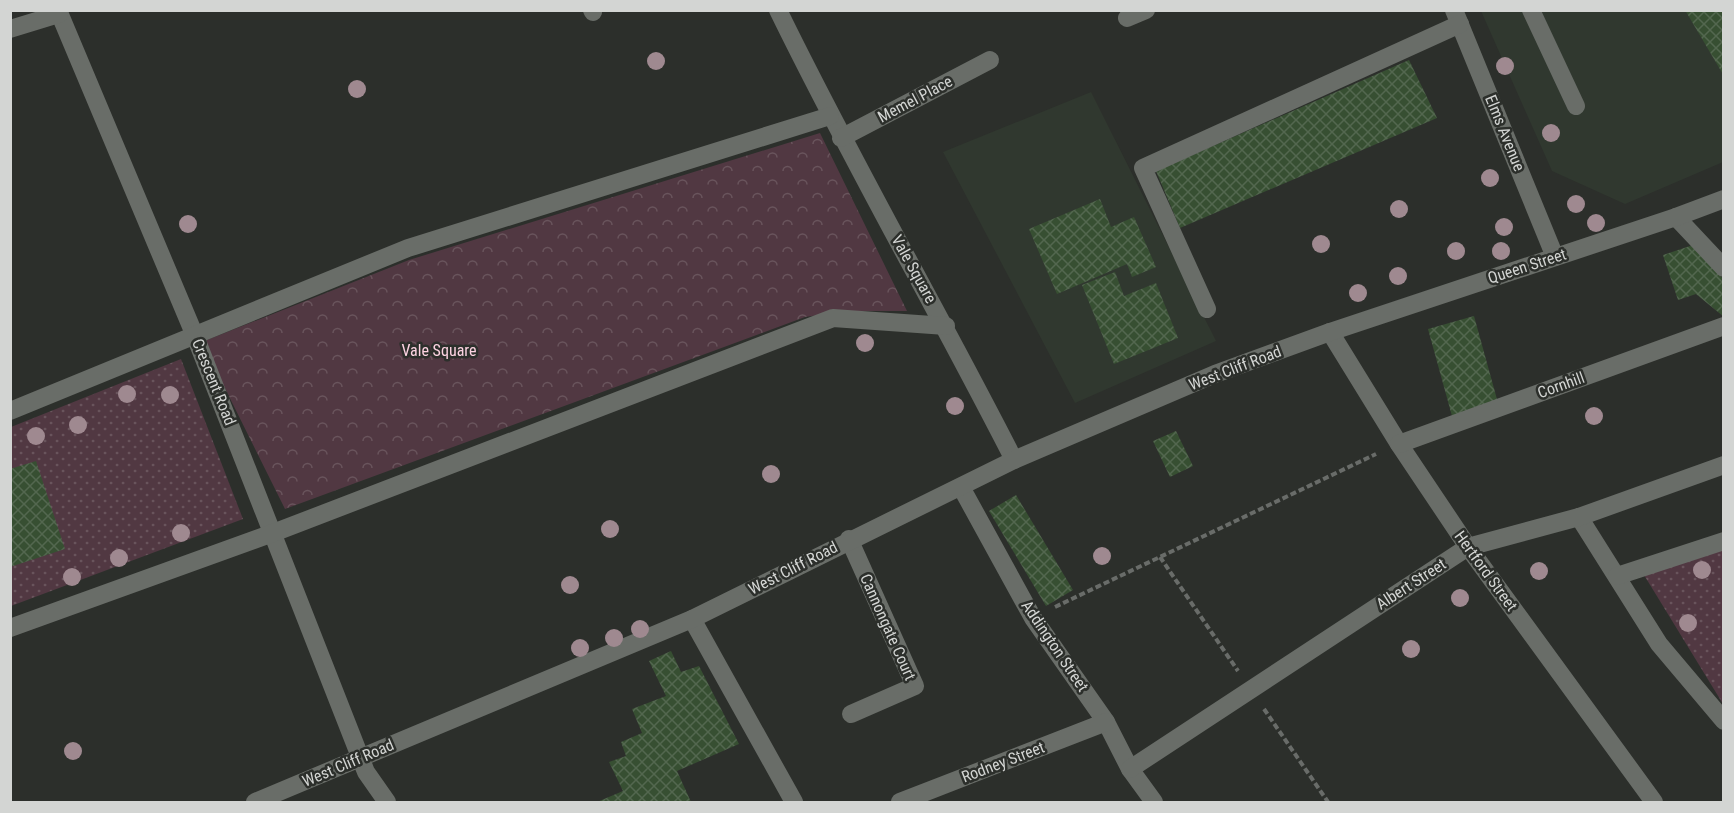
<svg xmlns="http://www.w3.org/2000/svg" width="1734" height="813" font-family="'Roboto Condensed',sans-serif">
  <defs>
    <pattern id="grass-dots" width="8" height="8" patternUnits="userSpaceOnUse" patternTransform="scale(1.5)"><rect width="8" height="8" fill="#513842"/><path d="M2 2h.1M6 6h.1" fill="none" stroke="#69545c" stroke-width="1.8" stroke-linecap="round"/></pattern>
    <pattern id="park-crowns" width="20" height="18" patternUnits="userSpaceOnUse" patternTransform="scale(1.5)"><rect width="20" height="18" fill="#513842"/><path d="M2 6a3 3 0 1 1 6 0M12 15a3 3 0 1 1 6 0" fill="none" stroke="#69545c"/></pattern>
    <pattern id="building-cross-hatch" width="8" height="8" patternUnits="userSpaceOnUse" patternTransform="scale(1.5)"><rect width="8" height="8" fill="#374f32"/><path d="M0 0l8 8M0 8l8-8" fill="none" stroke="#53674f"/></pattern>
  </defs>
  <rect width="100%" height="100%" fill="#2c2f2b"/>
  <!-- built -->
  <g fill="#30382f">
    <path d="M1481 11H1723V162L1625 204 1552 171Z"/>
    <path d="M1091 92 1216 341 1075 403 943 152Z"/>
  </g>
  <!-- grass -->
  <g fill="url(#grass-dots)">
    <path d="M181 359 243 519 11 606V427Z"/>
    <path d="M1721 549 1724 553 1723 704 1644 575Z"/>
  </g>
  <!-- park -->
  <path fill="url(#park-crowns)" d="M820 133 907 311H846L805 317 285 509 202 342 409 260Z"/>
  <!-- building -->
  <g fill="url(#building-cross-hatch)">
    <path d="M1685 10H1724V76Z"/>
    <path d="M1409 60 1437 118 1180 228 1156 171Z"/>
    <path d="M1100 199 1111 227 1134 217 1156 267 1132 277 1127 264 1057 294 1029 229Z"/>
    <path d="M1693 245 1724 280V317L1696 294 1678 300 1663 255Z"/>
    <path d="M1115 272 1124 296 1156 283 1178 338 1114 364 1082 285Z"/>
    <path d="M1474 316 1498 403 1452 416 1428 329Z"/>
    <path d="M1176 431 1193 466 1170 477 1153 441Z"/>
    <path d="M36 461 65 549 10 567V469Z"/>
    <path d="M1016 495 1073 590 1046 606 989 511Z"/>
    <path d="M671 651 681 672 699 666 739 744 677 771 691 802H597L623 791 609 762 626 756 621 742 642 733 632 709 666 696 649 661Z"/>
  </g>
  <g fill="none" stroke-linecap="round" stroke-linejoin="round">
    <!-- path -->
    <g stroke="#696c69" stroke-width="4" stroke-dasharray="6 3" stroke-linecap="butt">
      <path d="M1160 557 1238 671"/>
      <path d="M1055 607 1376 454"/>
      <path d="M1264 709 1328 802"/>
    </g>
    <!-- minor -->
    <g stroke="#696d68" stroke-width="18">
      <path d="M58 10 195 336 366 772 387 802"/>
      <path d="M592 10 593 12"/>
      <path d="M778 10C852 162 937 309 1014 460"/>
      <path d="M1454 10 1555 257"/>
      <path d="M1531 10 1576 106"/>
      <path d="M1127 18 1146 10"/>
      <path d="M10 29 59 14"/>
      <path d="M841 138 990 60"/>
      <path d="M1676 217 1724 268"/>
      <path d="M1207 309 1143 168 1460 24"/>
      <path d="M1330 332 1399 444 1468 547 1654 802"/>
      <path d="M10 411 408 248 830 116"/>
      <path d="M1399 444 1724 326"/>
      <path d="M961 487 1033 618 1106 722 1130 769 1154 802"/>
      <path d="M1579 517 1659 644 1724 721"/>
      <path d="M849 539 915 686 851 714"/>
      <path d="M1617 576 1724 541"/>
      <path d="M692 619 794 802"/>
      <path d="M10 628 273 533 833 318 946 326"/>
      <path d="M1130 769 1468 547 1579 517 1724 465"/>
      <path d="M255 802 692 619 1014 460 1215 374 1330 332 1676 217 1724 199"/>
      <path d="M900 802 1106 722"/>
    </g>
  </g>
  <!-- trees -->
  <g fill="#9f8990">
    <circle cx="656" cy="61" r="9"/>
    <circle cx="1505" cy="66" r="9"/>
    <circle cx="357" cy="89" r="9"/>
    <circle cx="1551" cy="133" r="9"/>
    <circle cx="1490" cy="178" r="9"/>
    <circle cx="1576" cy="204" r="9"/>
    <circle cx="1399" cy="209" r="9"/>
    <circle cx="1596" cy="223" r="9"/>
    <circle cx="188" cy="224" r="9"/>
    <circle cx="1504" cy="227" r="9"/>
    <circle cx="1321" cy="244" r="9"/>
    <circle cx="1456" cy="251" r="9"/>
    <circle cx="1501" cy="251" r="9"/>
    <circle cx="1398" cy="276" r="9"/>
    <circle cx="1358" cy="293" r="9"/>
    <circle cx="865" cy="343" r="9"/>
    <circle cx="127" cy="394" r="9"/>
    <circle cx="170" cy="395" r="9"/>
    <circle cx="955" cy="406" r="9"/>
    <circle cx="1594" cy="416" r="9"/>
    <circle cx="78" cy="425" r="9"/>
    <circle cx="36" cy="436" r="9"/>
    <circle cx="771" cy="474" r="9"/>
    <circle cx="610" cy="529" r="9"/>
    <circle cx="181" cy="533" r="9"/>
    <circle cx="1102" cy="556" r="9"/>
    <circle cx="119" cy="558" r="9"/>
    <circle cx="1702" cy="570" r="9"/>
    <circle cx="1539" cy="571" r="9"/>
    <circle cx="72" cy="577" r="9"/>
    <circle cx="570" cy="585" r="9"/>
    <circle cx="1460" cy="598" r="9"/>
    <circle cx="1688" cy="623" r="9"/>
    <circle cx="640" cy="629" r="9"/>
    <circle cx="614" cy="638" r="9"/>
    <circle cx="580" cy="648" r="9"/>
    <circle cx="1411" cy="649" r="9"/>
    <circle cx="73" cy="751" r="9"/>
  </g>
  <g text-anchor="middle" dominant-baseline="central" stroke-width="5" stroke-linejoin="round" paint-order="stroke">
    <!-- street labels -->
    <g font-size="16" fill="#d3d5d3" stroke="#2c2f2b">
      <text transform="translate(915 99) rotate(-28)">Memel Place</text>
      <text transform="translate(1505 133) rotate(68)">Elms Avenue</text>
      <text transform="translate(1527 266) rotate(-18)">Queen Street</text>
      <text transform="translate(914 269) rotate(61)">Vale Square</text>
      <text transform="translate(1235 368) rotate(-21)">West Cliff Road</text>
      <text transform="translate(214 382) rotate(68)">Crescent Road</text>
      <text transform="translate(1561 385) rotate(-20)">Cornhill</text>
      <text transform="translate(793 568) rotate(-27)">West Cliff Road</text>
      <text transform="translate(1486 571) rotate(54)">Hertford Street</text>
      <text transform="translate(1411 584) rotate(-33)">Albert Street</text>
      <text transform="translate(888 627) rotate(66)">Cannongate Court</text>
      <text transform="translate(1055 646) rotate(56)">Addington Street</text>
      <text transform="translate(1003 762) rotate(-21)">Rodney Street</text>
      <text transform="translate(348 763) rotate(-23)">West Cliff Road</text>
    </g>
    <!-- park labels -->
    <g font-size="16" fill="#fdd3e2" stroke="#2c2f2b">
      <text x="439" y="350">Vale Square</text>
    </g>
  </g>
  <!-- border -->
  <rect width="1734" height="813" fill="none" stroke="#d3d5d3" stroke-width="24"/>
</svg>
